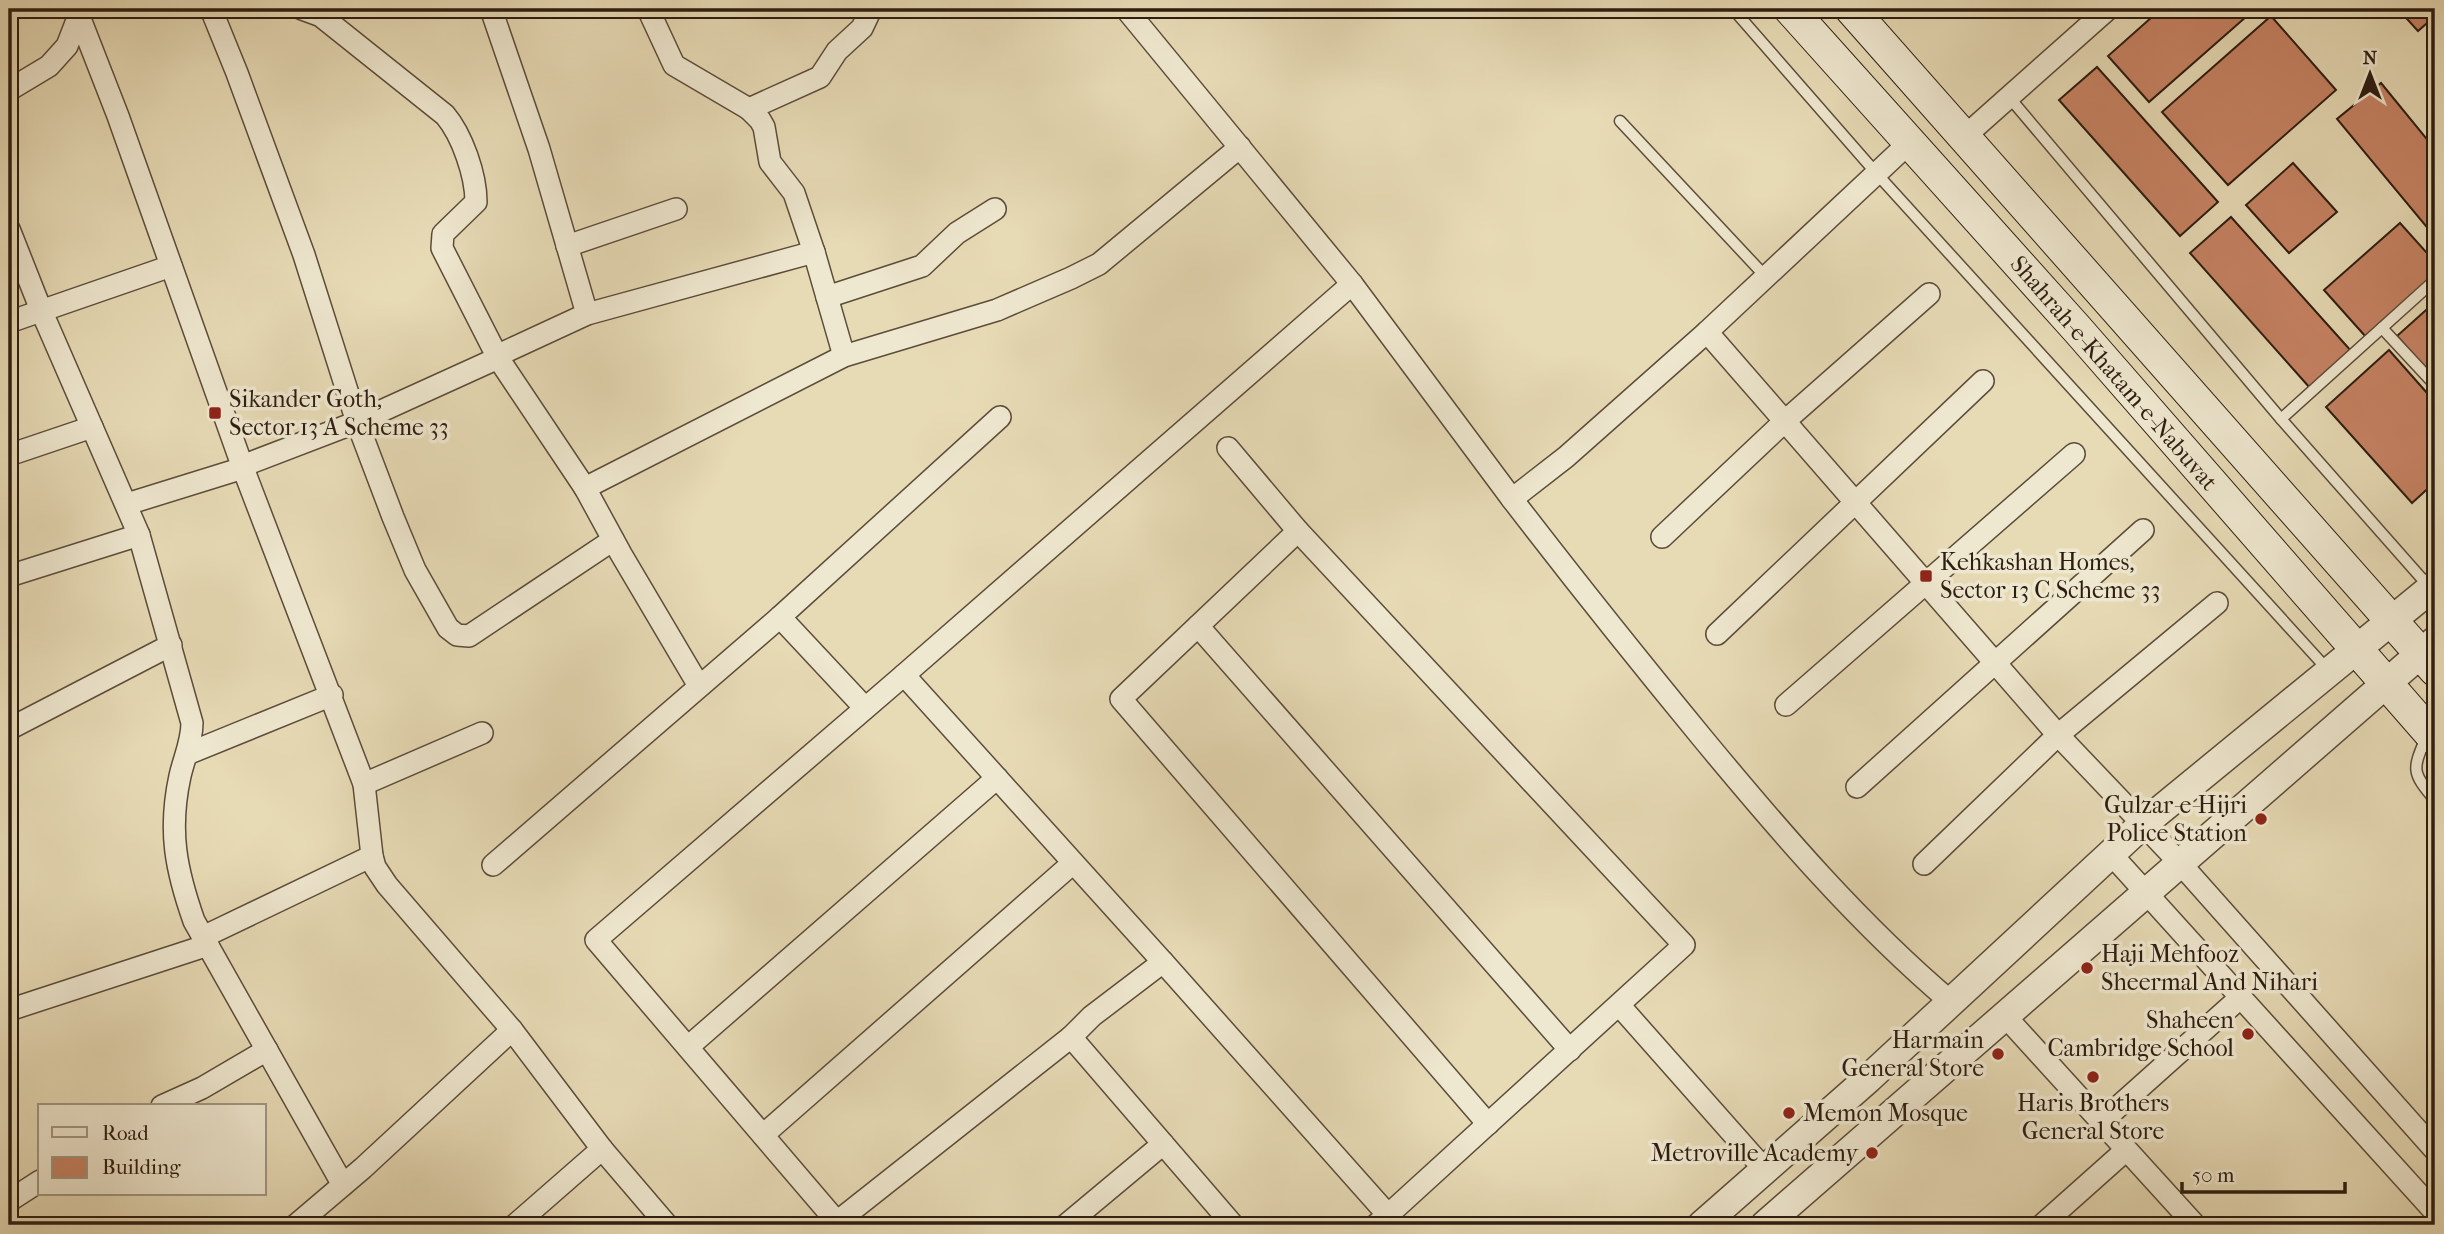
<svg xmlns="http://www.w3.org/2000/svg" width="2444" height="1234" font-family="'IM FELL French Canon',serif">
  <rect width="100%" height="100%" fill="#e7dbb6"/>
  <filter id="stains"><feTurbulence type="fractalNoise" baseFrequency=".00286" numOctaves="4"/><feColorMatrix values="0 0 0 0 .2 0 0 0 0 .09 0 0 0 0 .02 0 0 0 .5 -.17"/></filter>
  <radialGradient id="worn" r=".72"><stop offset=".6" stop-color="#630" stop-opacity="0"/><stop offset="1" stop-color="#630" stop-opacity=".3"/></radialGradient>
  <!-- building -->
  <g fill="#c78364" stroke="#2d1d11" stroke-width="2">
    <path d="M2161 9H2255L2149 102 2108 56Z"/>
    <path d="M2398 9H2435V16L2418 31Z"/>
    <path d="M2271 16 2336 90 2228 185 2162 112Z"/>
    <path d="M2097 67 2218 202 2180 236 2059 100Z"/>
    <path d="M2381 83 2435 149V237L2337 119Z"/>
    <path d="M2293 163 2337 212 2289 253 2246 205Z"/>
    <path d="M2231 217 2352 352 2310 388 2190 253Z"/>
    <path d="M2400 223 2435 262V277L2366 337 2324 290Z"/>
    <path d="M2435 302V379L2397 336Z"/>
    <path d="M2389 350 2435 402V482L2412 503 2326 407Z"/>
  </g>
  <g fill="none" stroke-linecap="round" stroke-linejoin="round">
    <!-- service casing -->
    <g stroke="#5c4c3a" stroke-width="13">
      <g id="service">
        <path d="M1733 9 1877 174 2328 670"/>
        <path d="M2009 97 2281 419 2431 589"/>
        <path d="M1620 121 1766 277"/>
        <path d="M2382 328 2435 385"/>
        <path d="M2281 419 2435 280"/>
        <path d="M2427 735C2413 769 2410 771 2435 800"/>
      </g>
    </g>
    <!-- minor casing -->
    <g stroke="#5c4c3a" stroke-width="24">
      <g id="minor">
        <path d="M211 9 237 73 304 255 357 422 393 517 415 570 448 628 457 635 469 636 613 540"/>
        <path d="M302 9 321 16 445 115C462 135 476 175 476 202L443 234 442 248 498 358 585 488 621 554 699 686"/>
        <path d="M491 9 539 149 587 314"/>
        <path d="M648 9 674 65 749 109 760 120 764 127 770 162 794 193 814 252 844 356"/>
        <path d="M1126 9 1352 284"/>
        <path d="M79 16 118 116 243 468 364 784 372 856 375 867 387 885 512 1030"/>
        <path d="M9 90 49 66 67 46 81 10"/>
        <path d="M749 109 820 77 837 51 862 28 871 9"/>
        <path d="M1964 137 2108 9"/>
        <path d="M1910 142 1707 332 2058 735 2179 862 2435 1150"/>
        <path d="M9 229 41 310 139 535 192 723C192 742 184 758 180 776 168 831 176 870 194 921L343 1185"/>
        <path d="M567 246 676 209"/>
        <path d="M827 297 922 266 957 233 995 209"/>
        <path d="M9 322 171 266"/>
        <path d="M1228 448 1298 531 1684 945 1388 1215"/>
        <path d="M9 455 92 427"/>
        <path d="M242 466 357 422 498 358 507 351 587 314 814 252"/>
        <path d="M585 488 844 356 997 310 1071 278 1099 264 1240 147"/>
        <path d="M1512 499C1575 581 1639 661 1704 740 1781 833 1859 924 1951 1002"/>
        <path d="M127 504 243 468"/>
        <path d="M1298 531 1121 699 1488 1124"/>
        <path d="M1662 537 1785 421 1929 294"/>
        <path d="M9 576 139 535"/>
        <path d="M780 617 865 708"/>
        <path d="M1198 626 1570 1050"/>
        <path d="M1717 634 1983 381"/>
        <path d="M904 675 1352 284 1512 499 1566 457 1707 332"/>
        <path d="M1786 705 2074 454"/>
        <path d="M9 729 171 645"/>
        <path d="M187 754 332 695"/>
        <path d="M364 784 482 733"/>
        <path d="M1857 787 2143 530"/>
        <path d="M2111 854 2435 1212"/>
        <path d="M1924 864 2058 735 2217 603"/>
        <path d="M493 865 780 617 1000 417"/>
        <path d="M203 937 372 856"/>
        <path d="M1163 962 1388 1215 1376 1225"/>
        <path d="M1619 1005 1765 1170"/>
        <path d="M9 1010 208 945"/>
        <path d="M2005 1016 2195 1225"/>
        <path d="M688 1047 997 778"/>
        <path d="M162 1106 202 1088 267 1050"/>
        <path d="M2100 1123 2241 997"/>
        <path d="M763 1135 1073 863"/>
        <path d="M9 1201 40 1181"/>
        <path d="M837 1222 1071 1037"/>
        <path d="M296 1225 363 1168 512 1030 602 1149 667 1225"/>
        <path d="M515 1225 602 1149"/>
        <path d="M833 1225 837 1222 596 940 904 675 1163 962 1092 1016 1071 1037 1233 1225"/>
        <path d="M1066 1225 1163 1144"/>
        <path d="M2042 1225 2125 1151"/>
      </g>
    </g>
    <!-- tertiary casing -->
    <g stroke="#5c4c3a" stroke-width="31">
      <g id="tertiary">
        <path d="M1702 1225 1869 1078 2142 825 2435 585"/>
        <path d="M1765 1225 2435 641"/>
      </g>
    </g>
    <!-- secondary casing -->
    <g stroke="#2d1d11" stroke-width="34">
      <g id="secondary">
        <path d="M1790 9 2078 330 2435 739"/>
        <path d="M1851 9 2435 670"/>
      </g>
    </g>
    <!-- service -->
    <use href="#service" stroke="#efe8d0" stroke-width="10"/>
    <!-- minor -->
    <use href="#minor" stroke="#efe8d0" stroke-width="21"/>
    <!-- tertiary -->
    <use href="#tertiary" stroke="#efe8d0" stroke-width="28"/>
    <!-- secondary -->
    <use href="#secondary" stroke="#efe8d0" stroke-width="32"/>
  </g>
  <!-- markers -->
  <g fill="#8f2418" stroke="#efe8d0" stroke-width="2.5">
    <rect x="208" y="406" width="14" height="14" rx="3.5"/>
    <rect x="1919" y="569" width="14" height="14" rx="3.5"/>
    <circle cx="2261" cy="819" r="7"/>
    <circle cx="2087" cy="968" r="7"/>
    <circle cx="2248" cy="1034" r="7"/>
    <circle cx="1998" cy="1054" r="7"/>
    <circle cx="2093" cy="1077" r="7"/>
    <circle cx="1789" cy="1113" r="7"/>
    <circle cx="1872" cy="1153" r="7"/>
  </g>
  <g text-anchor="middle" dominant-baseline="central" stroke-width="7" stroke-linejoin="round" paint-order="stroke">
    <!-- street labels -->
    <g font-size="24" fill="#2d1d11" stroke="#efe8d0">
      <text transform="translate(2114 373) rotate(49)">Shahrah-e-Khatam-e-Nabuvat</text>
    </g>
    <!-- poi labels -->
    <g font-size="24" fill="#2d1d11" stroke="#efe8d0" text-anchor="start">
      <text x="229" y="399">Sikander Goth,<tspan x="229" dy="28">Sector 13 A Scheme 33</tspan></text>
      <text x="1940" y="562">Kehkashan Homes,<tspan x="1940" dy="28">Sector 13 C Scheme 33</tspan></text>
      <text x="2247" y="805" text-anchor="end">Gulzar-e-Hijri<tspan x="2247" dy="28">Police Station</tspan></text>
      <text x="2101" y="954">Haji Mehfooz<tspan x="2101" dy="28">Sheermal And Nihari</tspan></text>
      <text x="2234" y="1020" text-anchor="end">Shaheen<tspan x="2234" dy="28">Cambridge School</tspan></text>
      <text x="1984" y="1040" text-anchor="end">Harmain<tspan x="1984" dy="28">General Store</tspan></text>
      <text x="2093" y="1103" text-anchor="middle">Haris Brothers<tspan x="2093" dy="28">General Store</tspan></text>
      <text x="1803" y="1113">Memon Mosque</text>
      <text x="1858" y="1153" text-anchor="end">Metroville Academy</text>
    </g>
  </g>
  <!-- margin -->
  <rect width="2444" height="1234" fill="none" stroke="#e7dbb6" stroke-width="35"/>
  <rect x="10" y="10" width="2423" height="1213" fill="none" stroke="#2d1d11" stroke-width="3.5"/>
  <rect x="18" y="18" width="2409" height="1199" fill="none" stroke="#2d1d11" stroke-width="2"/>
  <!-- legend -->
  <rect x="38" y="1104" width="228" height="91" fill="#efe8d0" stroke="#a19784" stroke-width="2"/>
  <rect x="52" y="1127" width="35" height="10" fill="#efe8d0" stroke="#a19784" stroke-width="2"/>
  <text x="102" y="1140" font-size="21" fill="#2d1d11">Road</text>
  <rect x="52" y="1157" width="35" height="21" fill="#c78364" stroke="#a19784" stroke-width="2"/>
  <text x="102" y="1174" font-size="21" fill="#2d1d11">Building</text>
  <!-- north arrow -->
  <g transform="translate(2370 74)" stroke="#efe8d0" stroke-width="5" paint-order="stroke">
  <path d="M0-5L12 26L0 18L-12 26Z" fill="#2d1d11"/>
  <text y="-10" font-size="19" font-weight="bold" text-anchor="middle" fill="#2d1d11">N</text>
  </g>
  <!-- scale -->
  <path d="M2182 1182v10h163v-10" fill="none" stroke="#2d1d11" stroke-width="3.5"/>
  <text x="2192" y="1182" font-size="21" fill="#2d1d11" stroke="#efe8d0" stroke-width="5" paint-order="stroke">50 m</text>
  <rect width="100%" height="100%" filter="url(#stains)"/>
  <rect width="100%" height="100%" fill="url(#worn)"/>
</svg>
